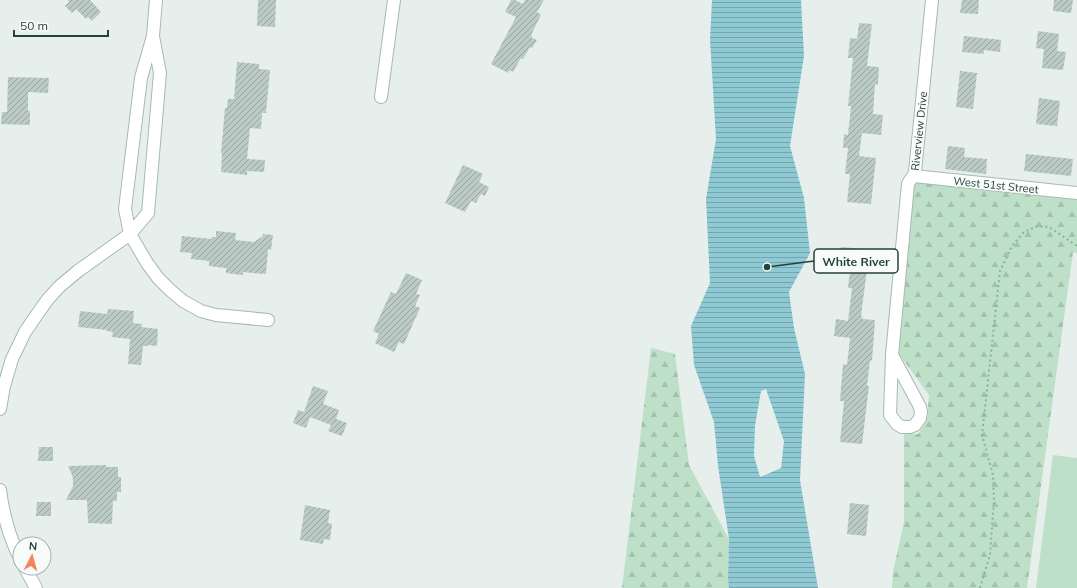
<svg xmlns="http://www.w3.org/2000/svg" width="1077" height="588" font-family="Mulish,sans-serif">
  <defs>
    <pattern id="forest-firs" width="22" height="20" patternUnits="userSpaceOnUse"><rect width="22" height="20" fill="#bfe0c8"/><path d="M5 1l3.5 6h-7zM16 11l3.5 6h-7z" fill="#a4c1ad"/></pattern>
    <pattern id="water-rules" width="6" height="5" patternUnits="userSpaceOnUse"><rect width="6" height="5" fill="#8ec9d4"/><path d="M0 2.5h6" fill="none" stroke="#74a5ad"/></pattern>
    <pattern id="building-hatch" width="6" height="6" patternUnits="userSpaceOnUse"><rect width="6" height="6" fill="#bbcac4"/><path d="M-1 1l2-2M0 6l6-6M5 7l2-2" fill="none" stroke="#98a6a0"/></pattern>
  </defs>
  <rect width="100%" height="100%" fill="#e6efeb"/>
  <!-- grass -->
  <path fill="#bfe0c8" d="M1053 455 1077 458V588H1036Z"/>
  <!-- forest -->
  <g fill="url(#forest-firs)">
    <path d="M914 179 1077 197V253L1073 252 1027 588H892L893 572 904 522V434H918L927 420 929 395 896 350Z"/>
    <path d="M651 348 675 354 689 465 729 539 728 579 729 588H622Z"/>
  </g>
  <!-- water -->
  <path fill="url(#water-rules)" fill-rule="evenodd" d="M712 0H801L804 56 790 146 804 198 810 253 789 292 794 328 805 374 800 480 818 588H729L728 579 729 539 718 466 714 422 694 365 691 326 710 283 706 199 716 139 710 40ZM766 389 784 441 781 468 760 477 754 456 755 426 761 391Z"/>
  <!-- building -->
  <g fill="url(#building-hatch)">
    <path d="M68 0H90L101 12 92 21 88 17 86 19 76 9 72 13 65 6 69 2Z"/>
    <path d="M258 0H276L275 27 257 26Z"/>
    <path d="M511 0H515L523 4 525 0H544L537 12 541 15 531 35H532L531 37 537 40 532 48 530 47 523 59 521 58 513 72 510 70 508 73 491 64 516 17 505 12Z"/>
    <path d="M962 0H979L978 14 960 13Z"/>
    <path d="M1054 0H1073L1071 13 1053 11Z"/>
    <path d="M859 23 872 24 867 66 879 67 878 85 875 84 873 114 883 115 881 135 862 133 859 156 876 158 871 204 847 202 850 174H845L848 148H843L844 134 848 135 851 106H848L853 58H848L850 38 857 39Z"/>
    <path d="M1038 31 1059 34 1057 51 1066 52 1063 70 1042 68 1044 49 1036 48Z"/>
    <path d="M964 36 1001 40 1000 52 984 50V54L962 52Z"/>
    <path d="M237 62 259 64V69L270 70 266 113H262L261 129 250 128 247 159 265 160 264 172 247 171V175L221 172 222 153H221L225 108H227L228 99H234Z"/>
    <path d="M960 71 977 73 973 109 956 107Z"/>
    <path d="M8 77 49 78 48 93 28 92V111H30V125L1 124 2 112H7Z"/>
    <path d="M1039 98 1060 101 1057 126 1036 124Z"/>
    <path d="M948 146 965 148 964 157 987 159 986 174 945 169Z"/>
    <path d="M1026 154 1073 159 1071 176 1024 171Z"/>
    <path d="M463 165 483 174 479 182 489 187 485 196 481 194 476 203 471 201 465 212 445 203Z"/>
    <path d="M216 231 236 233 235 240 254 242 263 236V234L273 235 271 250 268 249 266 274 243 272V275L226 273V268L209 266V261L191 259 192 253 180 252 182 236 212 239V237H216Z"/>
    <path d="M841 247 866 249 864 268 867 269 861 316H862V319L875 320 872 361 870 360 867 386H869L862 444 840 442 844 401H840L843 364 847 365 850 338 834 336 836 319 848 321 852 288H848L851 262 840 260Z"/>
    <path d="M406 273 422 280 416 294 420 295 415 306 420 308 404 344 399 342 394 352 375 343 379 334 373 331 391 292 396 294Z"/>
    <path d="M108 309 134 311 133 323 142 324 141 327 158 329 157 346 147 345V346H143L141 365 128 364 130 339 112 337 113 332 107 331V330L78 327 80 311 107 314Z"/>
    <path d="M313 386 328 391 323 404 339 410 336 419 347 423 342 436 328 431 331 425 310 417 306 428 293 423 298 410 304 412Z"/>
    <path d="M39 447H53V461H38Z"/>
    <path d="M106 465V467H118V477H121V492H117V501H113L112 524 88 523 87 500H66L73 486V480L72 475 68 466Z"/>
    <path d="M37 502H51V516H36Z"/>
    <path d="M850 503 869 505 866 536 847 534Z"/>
    <path d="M305 505 330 510 328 523 332 524 330 540 324 539 323 544 300 540Z"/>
  </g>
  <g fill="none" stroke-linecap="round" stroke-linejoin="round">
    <!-- minor casing -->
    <g stroke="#a8b8b2" stroke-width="14">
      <g id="minor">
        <path d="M156 0 153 36 141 78 125 209 130 234 147 263 158 278 170 290 183 301 201 311 216 315 268 320"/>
        <path d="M381 97 394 0"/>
        <path d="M914 176 1077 193"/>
        <path d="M892 355 920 407 921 412 920 418 915 425 910 427H902L897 424 890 415 892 355 908 184C910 179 914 177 915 172L932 0"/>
        <path d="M0 409 4 386 12 359 25 332 38 313 48 299 60 286 78 271 130 234 148 213 160 73 153 36"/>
        <path d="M0 490C3 513 9 537 20 558"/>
        <path d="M25 568 36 588"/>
      </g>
    </g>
    <!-- path -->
    <path stroke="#86b3a5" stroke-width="2" stroke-dasharray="2 3" stroke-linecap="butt" d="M980 588 990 555 994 500 993 475 982 435 1000 271 1012 246 1024 232 1038 226 1049 227 1077 246"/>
    <!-- minor -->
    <use href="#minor" stroke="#fff" stroke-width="12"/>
  </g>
  <g text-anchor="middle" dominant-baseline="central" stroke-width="3.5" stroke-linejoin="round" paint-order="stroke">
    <!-- street labels -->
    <g font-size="11" fill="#24423a" stroke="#f7fbf9">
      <text transform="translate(919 131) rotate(-84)">Riverview Drive</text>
      <text transform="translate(996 185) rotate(6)">West 51st Street</text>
    </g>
  </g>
  <!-- callouts -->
  <path fill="none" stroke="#24423a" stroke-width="1.5" d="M767 267L814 261"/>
  <circle fill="#24423a" stroke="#f7fbf9" stroke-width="1.5" cx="767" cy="267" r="4"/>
  <rect fill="#f7fbf9" stroke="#24423a" stroke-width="1.5" x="814" y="249" width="84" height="24" rx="4"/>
  <g font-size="12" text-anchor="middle" font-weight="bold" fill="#24423a">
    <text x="856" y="266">White River</text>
  </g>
  <!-- north arrow -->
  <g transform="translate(32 556) rotate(6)"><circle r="19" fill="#f7fbf9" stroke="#a3b1ad"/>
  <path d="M0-3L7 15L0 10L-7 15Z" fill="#f4845f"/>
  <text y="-6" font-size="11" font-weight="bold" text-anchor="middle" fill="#24423a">N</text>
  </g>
  <!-- scale -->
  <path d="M14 30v6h94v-6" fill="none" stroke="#24423a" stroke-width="2"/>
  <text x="20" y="30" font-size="12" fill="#24423a" stroke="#f7fbf9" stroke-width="3" paint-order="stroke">50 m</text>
</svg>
